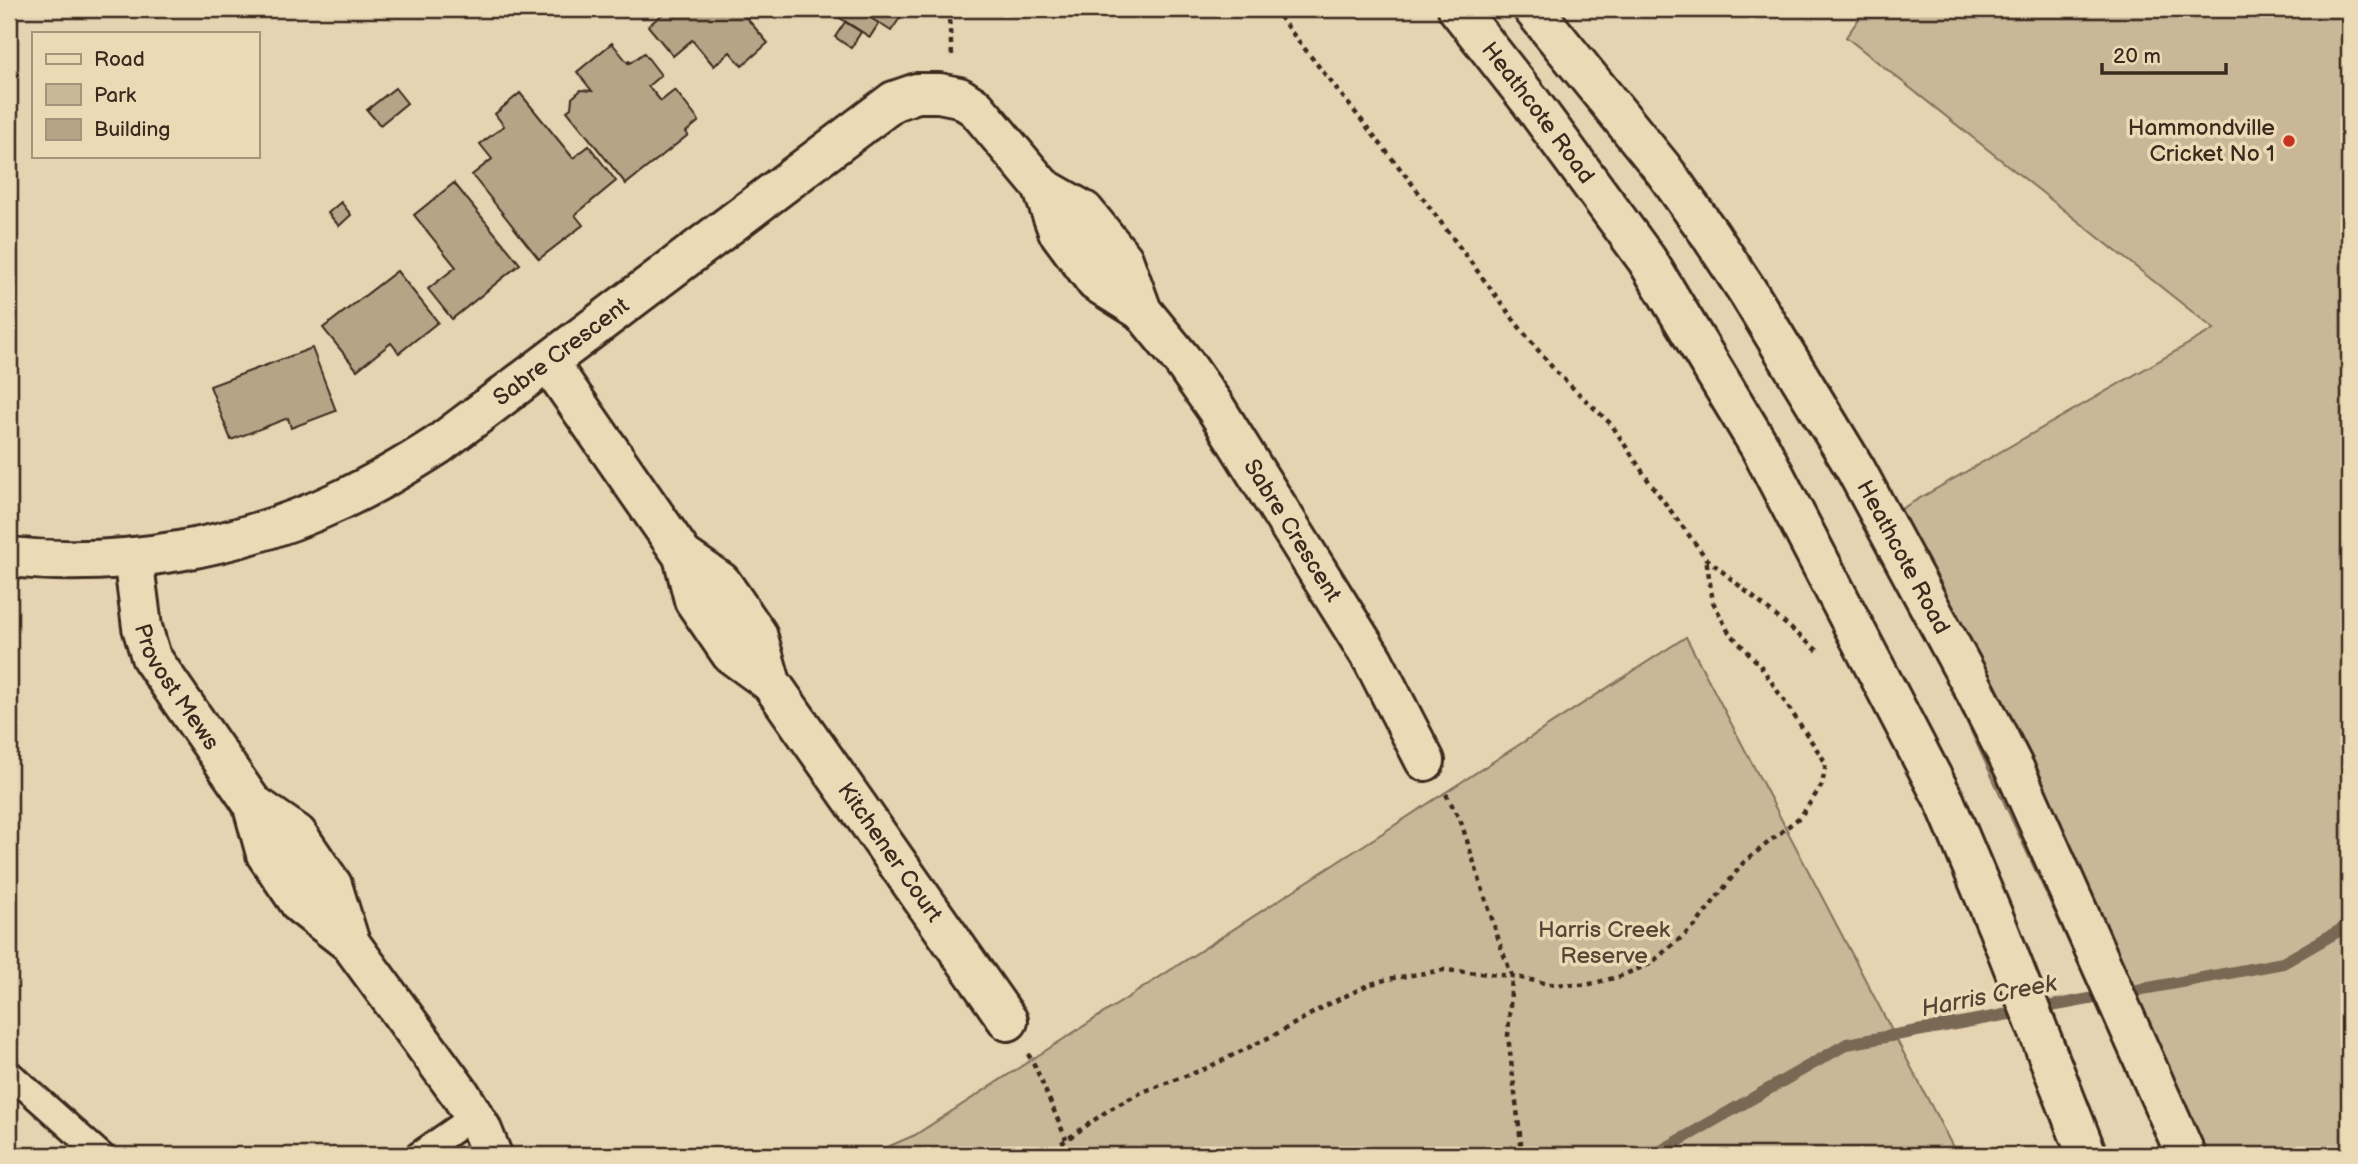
<svg xmlns="http://www.w3.org/2000/svg" width="2358" height="1164" font-family="'Balsamiq Sans',sans-serif">
  <rect width="100%" height="100%" fill="#e5d3b1"/>
  <filter id="ink" filterUnits="userSpaceOnUse"><feTurbulence type="fractalNoise" baseFrequency=".0143" numOctaves="2"/><feDisplacementMap in="SourceGraphic" scale="14" xChannelSelector="R" yChannelSelector="G"/><feConvolveMatrix kernelMatrix="1 2 1 2 8 2 1 2 1" color-interpolation-filters="sRGB"/></filter>
  <g filter="url(#ink)">
    <!-- green -->
    <g fill="#c9b798" stroke="#82705b" stroke-width="2">
      <path d="M1866 9H2349V1155H2167L1875 524 2214 329 1846 37Z"/>
      <path d="M1686 637 1957 1155H869L915 1135Z"/>
    </g>
    <g fill="none" stroke-linecap="round" stroke-linejoin="round">
      <!-- stream -->
      <path stroke="#796753" stroke-width="12" d="M1654 1155 1847 1044 2283 963 2349 925"/>
    </g>
    <!-- building -->
    <g fill="#b6a487" stroke="#3b2a1e" stroke-width="2">
      <path d="M669 9H739L768 43 742 66 730 52 714 66 692 40 673 56 648 26Z"/>
      <path d="M826 9H857L879 23 870 37Z"/>
      <path d="M857 9H906L891 31Z"/>
      <path d="M845 22 861 32 851 48 835 37Z"/>
      <path d="M612 43 628 63 629 61 630 63 644 53 661 75 648 86 661 101 675 90 699 121 686 132 688 135 626 184 567 111 571 108 572 98 581 90 592 91 577 72Z"/>
      <path d="M395 88 407 103 380 125 367 110Z"/>
      <path d="M520 93 573 158 589 146 616 181 575 215 583 225 539 259 472 175 492 159 480 144 504 126 495 114Z"/>
      <path d="M454 183 520 264 452 319 428 289 456 267 414 215Z"/>
      <path d="M341 202 351 215 339 226 328 213Z"/>
      <path d="M397 271 438 322 399 353 391 343 357 370 323 328Z"/>
      <path d="M312 348 336 411 291 428 288 418 231 440 210 386Z"/>
    </g>
    <g fill="none" stroke-linecap="round" stroke-linejoin="round">
      <!-- service casing -->
      <g stroke="#3b2a1e" stroke-width="30">
        <g id="service">
          <path d="M9 1073 101 1155"/>
          <path d="M418 1155 474 1116"/>
        </g>
      </g>
      <!-- minor casing -->
      <g stroke="#3b2a1e" stroke-width="44">
        <g id="minor">
          <path id="s1" d="M1042 187 1084 211 1123 259 1142 311 1182 360 1215 407 1373 660 1425 761"/>
          <path id="s2" d="M549 363 683 556 721 582 757 634 771 683 1008 1021"/>
          <path d="M683 556 694 600 731 654 771 683"/>
          <path id="s3" d="M9 557C120 569 240 548 341 500 375 484 407 465 438 445L870 119 894 101 917 93H939L959 97 976 108 1042 187 1058 231 1096 282 1142 311"/>
          <path id="s4" d="M133 557 142 627 151 657 252 803 266 854 301 905 350 943 461 1095 481 1128 492 1155"/>
          <path d="M252 803 297 834 332 885 350 943"/>
        </g>
      </g>
      <!-- primary casing -->
      <g stroke="#3b2a1e" stroke-width="44">
        <g id="primary">
          <path id="s5" d="M1458 9 1531 102 1647 260 1760 447 1945 802 1998 928 2087 1155"/>
          <path id="s6" d="M1533 9 1663 169 1709 233 1748 292 1856 470 1975 691 2015 770 2186 1155"/>
        </g>
      </g>
      <!-- path -->
      <g stroke="#3b2a1e" stroke-width="4.5" stroke-dasharray="5 5" stroke-linecap="butt">
        <path d="M1273 9 1410 181 1523 332 1557 373 1611 424 1650 483 1706 558 1818 651"/>
        <path d="M952 55 949 19 961 9"/>
        <path d="M1446 794 1461 822 1502 950 1512 976 1508 1036 1521 1143 1498 1155"/>
        <path d="M1028 1054 1035 1066 1066 1139"/>
        <path d="M1045 1155 1107 1111 1142 1092 1207 1068 1278 1033 1327 1005 1368 985 1388 979 1444 970 1512 976 1549 984 1586 985 1618 977 1650 964 1695 926 1743 863 1801 816 1822 785 1826 763 1760 665 1728 631 1713 602 1706 558"/>
      </g>
      <!-- service -->
      <use href="#service" stroke="#ecdab7" stroke-width="24"/>
      <!-- minor -->
      <use href="#minor" stroke="#ecdab7" stroke-width="38"/>
      <!-- primary -->
      <use href="#primary" stroke="#ecdab7" stroke-width="38"/>
    </g>
  </g>
  <!-- markers -->
  <circle fill="#c8321e" stroke="#ecdab7" stroke-width="2.5" cx="2289" cy="141" r="7"/>
  <g text-anchor="middle" dominant-baseline="central" stroke-width="7" stroke-linejoin="round" paint-order="stroke">
    <!-- street labels -->
    <g font-size="23" fill="#3b2a1e" stroke="#ecdab7">
      <text stroke="none"><textPath href="#s5" startOffset="131">Heathcote Road</textPath></text>
      <text stroke="none"><textPath href="#s3" startOffset="607">Sabre Crescent</textPath></text>
      <text stroke="none"><textPath href="#s1" startOffset="432">Sabre Crescent</textPath></text>
      <text stroke="none"><textPath href="#s6" startOffset="663">Heathcote Road</textPath></text>
      <text stroke="none"><textPath href="#s4" startOffset="140">Provost Mews</textPath></text>
      <text stroke="none"><textPath href="#s2" startOffset="602">Kitchener Court</textPath></text>
    </g>
    <!-- poi labels -->
    <g font-size="23" fill="#3b2a1e" stroke="#ecdab7" text-anchor="end">
      <text x="2275" y="128">Hammondville<tspan x="2275" dy="26">Cricket No 1</tspan></text>
    </g>
    <!-- park labels -->
    <g font-size="23" fill="#574636" stroke="#ecdab7">
      <text x="1604" y="930">Harris Creek<tspan x="1604" dy="26">Reserve</tspan></text>
    </g>
    <!-- water labels -->
    <g font-size="24" font-style="italic" fill="#554434" stroke="#ecdab7">
      <text transform="translate(1989 996) rotate(-11)">Harris Creek</text>
    </g>
  </g>
  <!-- margin -->
  <rect width="2358" height="1164" fill="none" stroke="#ecdab7" stroke-width="35"/>
  <rect x="18" y="18" width="2323" height="1129" fill="none" stroke="#3b2a1e" stroke-width="2.5" filter="url(#ink)"/>
  <!-- legend -->
  <rect x="32" y="32" width="228" height="126" fill="#ecdab7" stroke="#a5947a" stroke-width="2"/>
  <rect x="46" y="54" width="35" height="10" fill="#ecdab7" stroke="#a5947a" stroke-width="2"/>
  <text x="94" y="66" font-size="21" fill="#3b2a1e">Road</text>
  <rect x="46" y="84" width="35" height="21" fill="#c9b798" stroke="#a5947a" stroke-width="2"/>
  <text x="94" y="102" font-size="21" fill="#3b2a1e">Park</text>
  <rect x="46" y="119" width="35" height="21" fill="#b6a487" stroke="#a5947a" stroke-width="2"/>
  <text x="94" y="136" font-size="21" fill="#3b2a1e">Building</text>
  <!-- scale -->
  <path d="M2102 63v10h124v-10" fill="none" stroke="#3b2a1e" stroke-width="3.5"/>
  <text x="2113" y="63" font-size="21" fill="#3b2a1e" stroke="#ecdab7" stroke-width="5" paint-order="stroke">20 m</text>
</svg>
